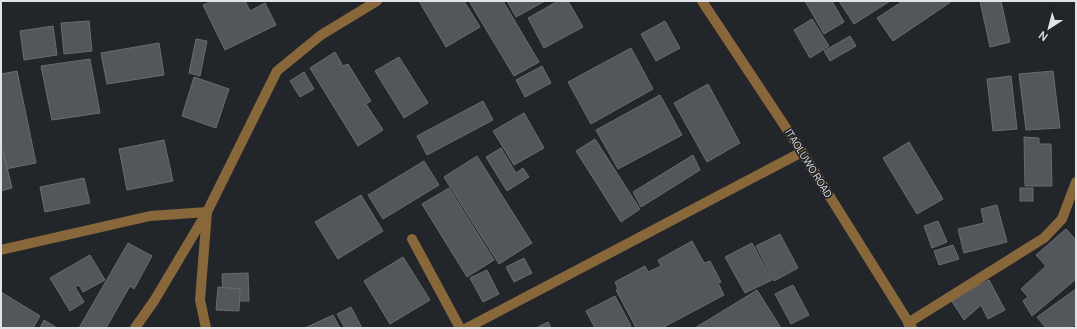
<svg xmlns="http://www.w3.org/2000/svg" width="1077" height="329" font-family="Manrope,sans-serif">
  <rect width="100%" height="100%" fill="#222529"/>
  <!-- building -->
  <g fill="#52575b" stroke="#686d71">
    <path d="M212 1H245L250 11 265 3 276 25 225 50 203 5Z"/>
    <path d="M419 1H464L480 27 446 47Z"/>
    <path d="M469 1H503L539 62 514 76Z"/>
    <path d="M507 1H545L516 17Z"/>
    <path d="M558 1H568L583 27 544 48 528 18Z"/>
    <path d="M805 1H832L844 22 824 34Z"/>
    <path d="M839 1H890L854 24Z"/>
    <path d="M903 1H952L893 41 877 18Z"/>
    <path d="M980 1H1001L1010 42 990 47Z"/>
    <path d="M812 19 829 46 810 58 794 30Z"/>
    <path d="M89 21 92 51 64 54 61 23Z"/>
    <path d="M665 21 680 48 656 61 641 34Z"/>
    <path d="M53 26 57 55 24 60 20 31Z"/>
    <path d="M850 36 856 46 830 61 824 51Z"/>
    <path d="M196 39 207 41 200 76 189 73Z"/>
    <path d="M159 43 164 75 107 84 101 53Z"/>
    <path d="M631 48 653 89 591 124 568 82Z"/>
    <path d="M335 52 343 66 348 64 371 101 366 104 383 130 358 146 310 68Z"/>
    <path d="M399 57 428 103 404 118 375 71Z"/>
    <path d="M90 59 100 113 52 120 41 66Z"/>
    <path d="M542 66 551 83 525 97 516 80Z"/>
    <path d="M17 71 36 163 5 169 1 150V74Z"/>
    <path d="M1053 71 1060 128 1026 130 1019 74Z"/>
    <path d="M304 72 314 89 300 97 290 81Z"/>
    <path d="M1011 76 1017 129 993 131 987 79Z"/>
    <path d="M194 77 229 89 216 128 182 116Z"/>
    <path d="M708 84 740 143 707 162 674 103Z"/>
    <path d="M660 95 682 135 618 169 596 130Z"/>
    <path d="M483 101 493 120 427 155 417 136Z"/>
    <path d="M524 113 544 148 514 165 493 131Z"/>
    <path d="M1024 137 1039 138V144H1051L1052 186H1025Z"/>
    <path d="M595 139 640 209 621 222 576 151Z"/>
    <path d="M164 140 173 181 127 190 119 149Z"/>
    <path d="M909 142 943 199 917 214 883 158Z"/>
    <path d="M501 148 516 173 523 168 529 177 507 191 486 157Z"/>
    <path d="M1 151H3L12 188 1 191Z"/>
    <path d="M693 155 700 170 641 207 633 192Z"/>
    <path d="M477 156 532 243 499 264 444 177Z"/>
    <path d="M424 161 439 185 383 219 368 195Z"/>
    <path d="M84 178 90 203 45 212 40 187Z"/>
    <path d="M449 188 494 260 467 277 422 204Z"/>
    <rect x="1020" y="188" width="13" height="13"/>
    <path d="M361 195 383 231 338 259 315 222Z"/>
    <path d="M997 205 1007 242 964 253 958 229 984 223 981 209Z"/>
    <path d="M938 221 947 242 932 248 924 226Z"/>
    <path d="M1066 229 1076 240V279L1032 316 1023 301 1028 297 1021 289 1046 266 1036 255Z"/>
    <path d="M780 234 798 268 774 281 756 246Z"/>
    <path d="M692 241 704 263 710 261 721 282 718 283 724 295 662 328H636L616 290 618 289 615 282 645 266 648 272 661 266 658 260Z"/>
    <path d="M128 243 152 256 134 289 130 286 106 328H79Z"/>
    <path d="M752 243 772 280 745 293 725 257Z"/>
    <path d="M953 245 959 259 939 265 934 251Z"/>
    <path d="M90 255 105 280 83 292 79 285 75 287 84 302 70 311 50 278Z"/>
    <path d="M403 257 430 300 390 324 364 281Z"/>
    <path d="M524 258 532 273 514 282 506 267Z"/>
    <path d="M487 270 499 294 483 302 470 278Z"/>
    <path d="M248 273 249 301H223L222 274Z"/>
    <path d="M989 280 1005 310 988 319 981 305 964 320 951 300Z"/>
    <path d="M793 285 809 315 791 324 775 294Z"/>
    <path d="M218 287 240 289 239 311 216 310Z"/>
    <path d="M1076 289V324L1070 328H1046L1037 317Z"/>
    <path d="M757 290 781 328H695Z"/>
    <path d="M1 292 40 316 33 328H1Z"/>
    <path d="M615 296 631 326 628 328H595L586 311Z"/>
    <path d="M351 307 362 328H345L337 314Z"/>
    <path d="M333 315 340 328H305Z"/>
    <path d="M44 320 57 328H40Z"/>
    <path d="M548 322 551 328H536Z"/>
  </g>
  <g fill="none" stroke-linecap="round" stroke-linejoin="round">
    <!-- minor -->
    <g stroke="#88683a" stroke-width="10">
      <path d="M702 1 802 152 912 328"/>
      <path d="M412 239 460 328"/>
      <path d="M1 250 150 216 207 212 200 300 206 328"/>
      <path d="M908 323 1044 238 1062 219 1076 182"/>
      <path d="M135 328 154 301 207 212 277 71 321 35 377 1"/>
      <path d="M467 328 802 152"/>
    </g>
  </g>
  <g text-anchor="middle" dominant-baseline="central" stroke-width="3.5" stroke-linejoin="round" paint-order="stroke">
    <!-- street labels -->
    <g font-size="10" fill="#e1e3e6" stroke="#222529">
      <text transform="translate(809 163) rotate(58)">ITAOLUWO ROAD</text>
    </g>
  </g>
  <!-- border -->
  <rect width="1077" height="329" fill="none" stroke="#e1e3e6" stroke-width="4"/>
  <!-- north arrow -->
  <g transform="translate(1049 28) rotate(216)" stroke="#222529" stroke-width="3" paint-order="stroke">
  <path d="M0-3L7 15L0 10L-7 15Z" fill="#e1e3e6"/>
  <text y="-6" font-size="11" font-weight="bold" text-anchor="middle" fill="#e1e3e6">N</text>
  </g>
</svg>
